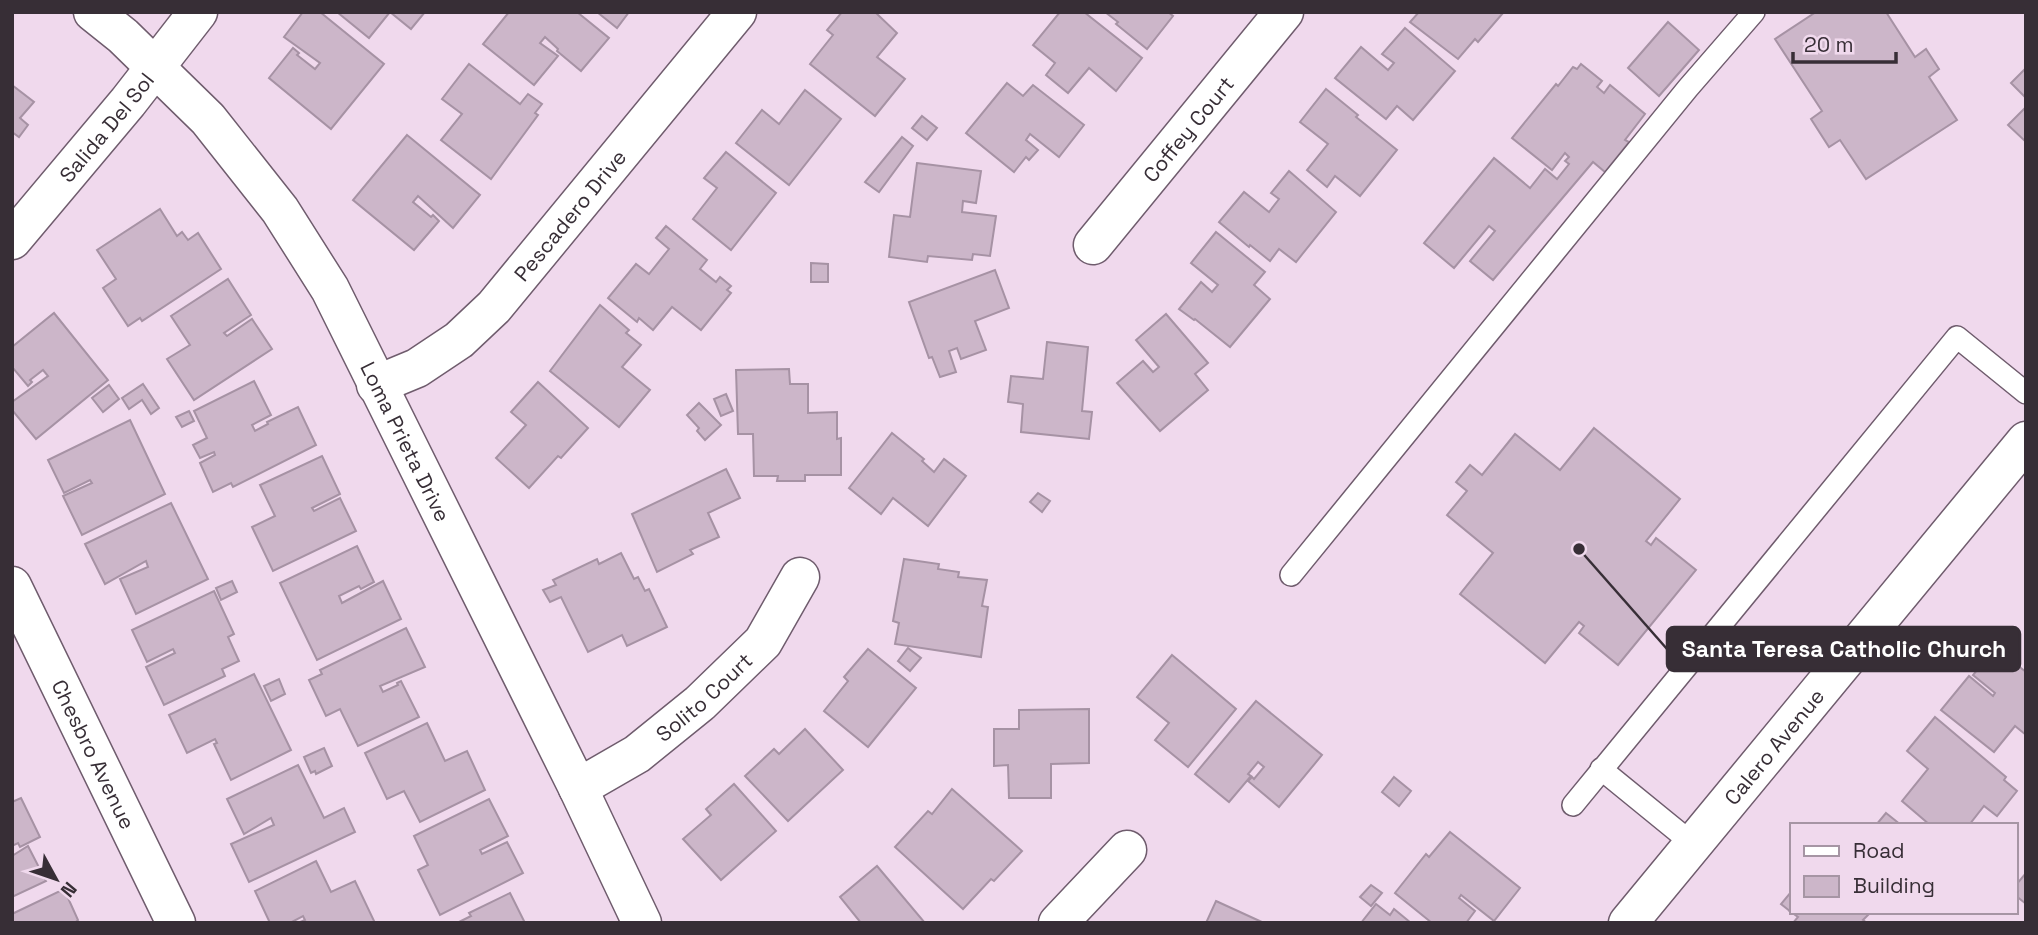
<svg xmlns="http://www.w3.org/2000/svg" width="2038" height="935" font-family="'Space Grotesk',sans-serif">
  <rect width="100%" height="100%" fill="#f0d9ed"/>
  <!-- building -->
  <g fill="#ccb6c9" stroke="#a692a4" stroke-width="2">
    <path d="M303 12H320L384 64 331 129 269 78 293 48 299 53 297 55 315 69 320 63 284 37Z"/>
    <path d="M337 12H390L369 38Z"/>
    <path d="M390 12H425L411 29Z"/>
    <path d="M509 12H577L609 38 581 71 557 51 558 49 545 37 540 43 558 56 534 85 483 44Z"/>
    <path d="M597 12H629L617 28Z"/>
    <path d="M842 12H875L897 33 877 57 905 79 875 116 810 64 833 35 827 30Z"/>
    <path d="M1060 12H1084L1142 58 1116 91 1089 68 1068 93 1046 75 1055 63 1033 45Z"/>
    <path d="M1105 12H1168L1173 16 1147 49 1116 24 1118 22Z"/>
    <path d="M1419 12H1502L1503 13 1478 42 1475 39 1458 59 1410 22Z"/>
    <path d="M1816 12H1886L1915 57 1926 49 1939 69 1929 77 1957 120 1866 179 1840 140 1829 147 1811 119 1822 111 1775 39Z"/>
    <path d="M1668 22 1699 50 1659 96 1628 68Z"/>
    <path d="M1405 28 1455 71 1413 120 1397 106 1386 119 1335 78 1361 47 1388 70 1394 63 1382 54Z"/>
    <path d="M469 64 520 104 528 94 542 104 535 113 538 115 491 179 441 140 462 114 442 99Z"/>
    <path d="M1581 64 1602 81 1597 87 1604 93 1610 85 1645 114 1625 140 1629 142 1605 172 1593 162 1493 280 1470 261 1495 231 1489 226 1454 268 1424 243 1494 158 1530 188 1545 169 1557 179 1569 164 1565 161 1569 157 1565 153 1552 170 1512 138 1556 84 1558 86 1573 67 1577 69Z"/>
    <path d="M2026 68V98L2011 83Z"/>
    <path d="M1007 83 1023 96 1033 85 1084 125 1059 157 1030 134 1026 140 1038 150 1029 160 1026 157 1014 172 966 133Z"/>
    <path d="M12 85 34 102 20 118 28 125 19 137 12 132Z"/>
    <path d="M1326 89 1358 115 1356 117 1397 150 1360 196 1335 176 1327 187 1307 170 1328 144 1300 122Z"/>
    <path d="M805 90 841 119 789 185 736 143 762 110 779 124Z"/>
    <path d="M2026 107V142L2008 125Z"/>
    <path d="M922 116 937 128 927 140 912 128Z"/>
    <path d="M407 135 480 195 453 228 418 196 413 202 431 217 433 215 439 221 414 250 353 200Z"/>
    <path d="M902 137 913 146 879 192 865 182Z"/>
    <path d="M726 152 776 193 731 250 693 219 717 188 704 178Z"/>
    <path d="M917 163 981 171 976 203 963 201 962 212 996 216 990 256 973 254 972 260 928 256 927 262 889 257 894 215 910 217Z"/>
    <path d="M1289 171 1336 212 1296 262 1279 249 1270 261 1250 245 1249 247 1219 222 1244 192 1269 212 1279 199 1271 193Z"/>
    <path d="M160 209 177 236 182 232 188 240 198 233 221 269 142 321 140 318 128 326 103 288 116 279 97 250Z"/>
    <path d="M666 226 707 260 700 269 716 282 720 277 731 286 727 290 731 293 701 330 672 307 653 330 639 318 637 322 608 298 636 264 649 274 669 249 656 238Z"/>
    <path d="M1216 232 1265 272 1254 285 1270 299 1230 347 1195 319 1194 320 1179 309 1201 282 1212 292 1218 285 1191 263Z"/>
    <path d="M811 263 828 264V282H811Z"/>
    <path d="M995 270 1009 308 975 321 986 350 961 359 957 348 949 351 956 372 940 377 932 357 929 358 909 302Z"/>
    <path d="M228 279 251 315 224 333 227 336 252 319 272 349 194 400 167 359 190 345 171 316Z"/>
    <path d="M600 305 629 330 626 333 641 345 622 367 650 390 619 427 550 371Z"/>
    <path d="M54 313 108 380 36 439 12 410V402L48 376 43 370 30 380 32 382 28 386 12 367V347Z"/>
    <path d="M1166 314 1208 363 1195 374 1208 390 1160 431 1117 383 1143 361 1153 372 1159 367 1136 340Z"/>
    <path d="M1047 342 1088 347 1082 411 1092 412 1089 439 1021 432 1023 404 1008 402 1011 376 1043 379Z"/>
    <path d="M789 369 790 384H808V413L837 412V439L841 438V475H805V481H777L778 476H754L753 434H738L736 370Z"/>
    <path d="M254 381 271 415 252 425 255 431 268 424 267 422 298 407 316 445 233 487 231 483 213 492 200 463 215 455 214 452 200 458 193 445 207 438 194 411Z"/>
    <path d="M538 382 588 428 561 458 558 456 529 488 496 458 526 425 511 412Z"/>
    <path d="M143 384 159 408 151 414 142 400 129 409 122 398Z"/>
    <path d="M109 385 119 399 103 412 92 398Z"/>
    <path d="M726 394 733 411 721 416 714 399Z"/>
    <path d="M699 403 721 425 705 440 697 431 699 428 687 415Z"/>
    <path d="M189 411 194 421 182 427 176 417Z"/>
    <path d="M130 420 165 494 82 535 63 496 92 483 90 480 64 493 48 460Z"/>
    <path d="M1594 428 1680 499 1646 541 1651 545 1656 538 1696 570 1618 665 1579 633 1584 626 1579 622 1545 663 1460 594 1493 553 1447 515 1467 491 1456 482 1470 465 1482 475 1515 434 1560 470Z"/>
    <path d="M892 433 924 459 922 461 934 472 944 459 966 476 928 526 893 498 881 514 849 488Z"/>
    <path d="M322 456 340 494 312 508 314 511 340 498 356 531 273 571 252 527 275 516 260 485Z"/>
    <path d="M726 469 740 498 708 513 719 537 690 550 693 554 657 572 632 514Z"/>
    <path d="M1038 493 1050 501 1042 512 1030 502Z"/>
    <path d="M171 503 208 579 136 614 120 579 148 567 146 561 105 584 85 544Z"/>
    <path d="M357 546 374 582 361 589 359 586 339 596 342 603 383 581 401 619 317 660 280 583Z"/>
    <path d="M621 553 634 579 638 577 645 591 649 589 667 627 627 646 622 635 588 652 561 597 550 602 543 590 556 585 553 580 597 559 599 564Z"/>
    <path d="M904 559 939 564 938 569 959 572 958 577 987 580 982 606 988 607 981 657 895 644 899 623 893 621Z"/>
    <path d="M232 581 237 592 221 600 216 588Z"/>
    <path d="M214 591 234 634 228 637 239 661 222 669 225 676 164 705 146 667 175 653 173 649 147 662 132 630Z"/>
    <path d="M406 628 425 667 380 686 383 692 398 685 397 683 401 681 419 717 358 746 340 709 326 716 309 680 322 674 320 670Z"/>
    <path d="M908 648 921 658 910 671 898 661Z"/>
    <path d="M1995 648 2026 672V735L2015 726 1994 752 1941 710 1969 676 1993 696 1995 693 1973 675Z"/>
    <path d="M868 649 916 688 868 747 824 711 848 681 844 677Z"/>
    <path d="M1172 655 1236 709 1188 767 1155 740 1169 723 1137 697Z"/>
    <path d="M254 674 291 750 231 780 214 744 217 743 215 739 187 753 169 715Z"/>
    <path d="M279 679 285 694 271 701 264 686Z"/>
    <path d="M1256 701 1322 755 1279 807 1248 781 1252 777 1254 779 1264 767 1258 762 1248 774 1251 776 1229 802 1195 774Z"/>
    <path d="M1089 709V763L1051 764V798H1009L1008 765 994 766V729H1019V710Z"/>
    <path d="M1935 717 2006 777 2004 780 2017 791 1997 816 1984 806 1969 825H1930L1902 801 1928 769 1907 751Z"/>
    <path d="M427 723 445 761 467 751 485 790 420 822 404 791 387 799 365 753Z"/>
    <path d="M805 729 843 770 788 821 745 776 774 749 779 754Z"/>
    <path d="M324 748 332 766 316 774 315 771 311 773 304 757Z"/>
    <path d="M298 765 324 818 344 808 355 832 249 882 231 844 274 825 271 818 244 834 227 799Z"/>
    <path d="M1394 777 1411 791 1399 806 1382 792Z"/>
    <path d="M734 784 776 831 721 880 683 839 711 815 706 809Z"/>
    <path d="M952 789 1022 851 994 881 991 879 963 909 895 847 928 811 932 814Z"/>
    <path d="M21 798 40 837 20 847 18 843 12 846V802Z"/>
    <path d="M489 799 508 836 480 850 482 854 507 842 523 873 440 915 418 870 428 865 414 836Z"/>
    <path d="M1886 813 1901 825H1876Z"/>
    <path d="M1450 832 1520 888 1494 921 1461 895 1459 898 1475 911 1466 923H1432L1395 893 1426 854 1429 857Z"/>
    <path d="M28 846 46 881 12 897V856Z"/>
    <path d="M316 861 331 892 355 881 375 923H298L305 920 303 916 290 923H270L255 891Z"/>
    <path d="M877 866 925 923H861L840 897Z"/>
    <path d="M2026 873V904L2015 895V886Z"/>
    <path d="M1371 885 1382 893 1371 906 1360 897Z"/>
    <path d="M64 889 78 920 75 923H12V914Z"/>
    <path d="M1791 892V912L1781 904Z"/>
    <path d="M510 893 525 923H457L471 916 469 913Z"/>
    <path d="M1216 901 1264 923H1206Z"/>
    <path d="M1376 904 1390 915 1394 909 1411 923H1361Z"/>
    <path d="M1791 912H1865L1868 915 1863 920 1867 923H1793L1798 917Z"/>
  </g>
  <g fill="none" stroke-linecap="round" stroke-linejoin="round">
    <!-- service casing -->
    <g stroke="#6f5c6d" stroke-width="24">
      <g id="service">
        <path d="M1291 575 1688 88 1754 12"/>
        <path d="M1601 769 1693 844"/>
        <path d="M1573 805 1957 337 2026 393"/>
      </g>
    </g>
    <!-- minor casing -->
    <g stroke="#6f5c6d" stroke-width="41">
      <g id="minor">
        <path id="s1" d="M93 12 123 36 208 119 280 210 330 289 578 788 642 923"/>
        <path id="s2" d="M12 240 128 102 198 12"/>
        <path id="s3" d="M1093 245 1284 12"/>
        <path id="s4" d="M376 385 417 368 459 340 494 307 737 12"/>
        <path id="s5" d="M12 586 176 923"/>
        <path id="s6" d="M578 788 637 754 700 703 763 642 800 577"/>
        <path d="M1058 923 1127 850"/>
      </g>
    </g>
    <!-- tertiary casing -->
    <g stroke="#6f5c6d" stroke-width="41">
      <g id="tertiary">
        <path id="s7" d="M1628 923 2026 441"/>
      </g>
    </g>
    <!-- service -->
    <use href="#service" stroke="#fff" stroke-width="21"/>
    <!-- minor -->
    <use href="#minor" stroke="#fff" stroke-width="38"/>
    <!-- tertiary -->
    <use href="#tertiary" stroke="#fff" stroke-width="38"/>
  </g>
  <g text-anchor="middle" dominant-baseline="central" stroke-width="7" stroke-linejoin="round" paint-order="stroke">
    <!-- street labels -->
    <g font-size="21" fill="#372e36" stroke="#f0d9ed">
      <text stroke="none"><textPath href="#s2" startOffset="147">Salida Del Sol</textPath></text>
      <text stroke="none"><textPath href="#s3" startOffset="150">Coffey Court</textPath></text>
      <text stroke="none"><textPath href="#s4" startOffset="262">Pescadero Drive</textPath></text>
      <text stroke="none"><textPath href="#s1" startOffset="537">Loma Prieta Drive</textPath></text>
      <text stroke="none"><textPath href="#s6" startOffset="156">Solito Court</textPath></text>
      <text stroke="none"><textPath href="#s7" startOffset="229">Calero Avenue</textPath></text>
      <text stroke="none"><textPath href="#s5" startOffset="187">Chesbro Avenue</textPath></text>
    </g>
  </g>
  <!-- callouts -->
  <path fill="none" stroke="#372e36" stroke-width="2.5" d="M1579 549L1667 649"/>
  <circle fill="#372e36" stroke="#f0d9ed" stroke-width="2.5" cx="1579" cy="549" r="7"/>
  <rect fill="#372e36" stroke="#372e36" stroke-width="2.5" x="1667" y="627" width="353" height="44" rx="7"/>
  <g font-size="23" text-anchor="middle" font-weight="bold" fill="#fff">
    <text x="1844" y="657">Santa Teresa Catholic Church</text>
  </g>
  <!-- border -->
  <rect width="2038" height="935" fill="none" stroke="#372e36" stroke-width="28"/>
  <!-- legend -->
  <rect x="1790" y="823" width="228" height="91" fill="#f0d9ed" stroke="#a695a4" stroke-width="2"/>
  <rect x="1804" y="846" width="35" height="10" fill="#ffffff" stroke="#a695a4" stroke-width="2"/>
  <text x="1853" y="858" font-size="21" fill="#372e36">Road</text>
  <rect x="1804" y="876" width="35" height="21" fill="#ccb6c9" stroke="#a695a4" stroke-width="2"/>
  <text x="1853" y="893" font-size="21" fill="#372e36">Building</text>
  <!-- north arrow -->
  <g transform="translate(56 879) rotate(130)" stroke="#f0d9ed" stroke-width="5" paint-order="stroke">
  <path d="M0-5L12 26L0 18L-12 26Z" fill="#372e36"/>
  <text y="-10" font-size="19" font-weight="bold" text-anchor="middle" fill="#372e36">N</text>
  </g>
  <!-- scale -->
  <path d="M1793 52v10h103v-10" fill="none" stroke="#372e36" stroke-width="3.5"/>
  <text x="1804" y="52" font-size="21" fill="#372e36" stroke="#f0d9ed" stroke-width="5" paint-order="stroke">20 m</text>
</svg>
